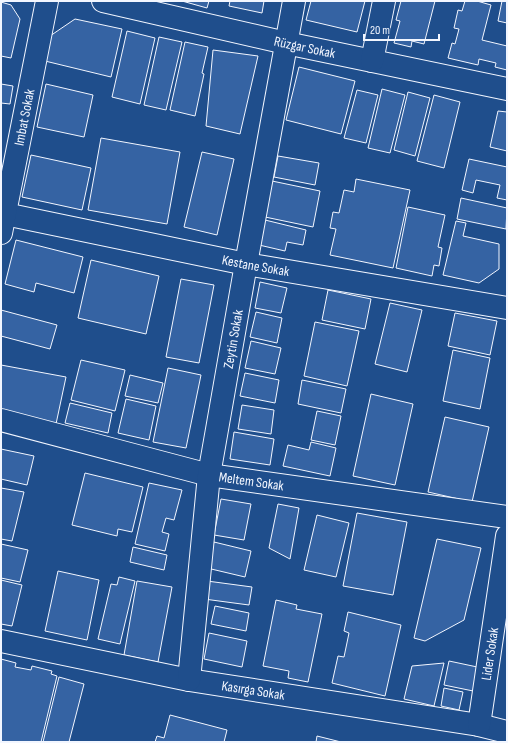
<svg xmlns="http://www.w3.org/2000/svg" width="508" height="743" font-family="'Sofia Sans Condensed',sans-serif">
  <rect width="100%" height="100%" fill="#1f4e8c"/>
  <!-- building -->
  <g fill="#3563a3" stroke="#f2f6ff">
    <path d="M182 1H209L207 8Z"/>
    <path d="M230 1H264L262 13 229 6Z"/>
    <path d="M311 1H365L357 32 306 20Z"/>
    <path d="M401 1H435L424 44 412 41 411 47 394 43 400 21 396 20Z"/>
    <path d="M465 1H477L491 5 482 40 507 46V70L495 67 496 63 479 59 478 65 448 58 452 43 455 44 459 29 454 28 458 10 462 11Z"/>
    <path d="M502 1H507V23L498 21Z"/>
    <path d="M1 2 11 5 20 19 11 58 1 56Z"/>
    <path d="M75 19 122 29 111 77 45 61 50 36Z"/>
    <path d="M127 31 155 38 140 104 112 97Z"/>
    <path d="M159 37 182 42 166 110 144 105Z"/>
    <path d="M185 42 208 47 202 73 204 74 195 116 170 110Z"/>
    <path d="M213 50 258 56 240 134 206 126Z"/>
    <path d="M299 67 355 81 341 134 286 120Z"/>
    <path d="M1 84 13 86 10 104 1 103Z"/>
    <path d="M46 84 93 95 84 137 37 127Z"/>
    <path d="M382 89 405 95 390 153 368 148Z"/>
    <path d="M357 90 378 95 366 143 344 138Z"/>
    <path d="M408 92 430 98 415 156 394 150Z"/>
    <path d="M434 95 460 102 444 168 417 161Z"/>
    <path d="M498 111 507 112V151L490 147Z"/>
    <path d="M101 138 180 152 167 224 88 210Z"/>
    <path d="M202 152 234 159 217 235 184 227Z"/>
    <path d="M31 155 91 168 82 210 22 197Z"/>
    <path d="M278 156 319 163 315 185 274 177Z"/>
    <path d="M469 159 507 167V200L497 198 500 185 476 180 473 193 462 190Z"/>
    <path d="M356 179 410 190 393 268 330 255 336 229 330 228 333 212 339 213 344 190 354 192Z"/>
    <path d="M272 181 320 191 313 227 265 217Z"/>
    <path d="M461 198 507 208 506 229 457 219Z"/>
    <path d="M408 207 445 215 438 247 442 248 439 266 434 265 432 276 396 268Z"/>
    <path d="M265 220 306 230 303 245 287 242 285 251 259 245Z"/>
    <path d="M456 221 466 223 463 236 499 244V269L479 283 443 275Z"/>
    <path d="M16 240 83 257 74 293 36 283 34 292 5 284Z"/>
    <path d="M91 260 159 276 146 334 78 318Z"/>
    <path d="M181 279 214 285 199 363 166 357Z"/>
    <path d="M260 282 287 288 281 313 255 308Z"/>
    <path d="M328 290 371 299 365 329 322 320Z"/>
    <path d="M390 303 422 310 407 372 375 364Z"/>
    <path d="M1 310 57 325 50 349 1 336Z"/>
    <path d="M256 312 282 318 277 343 250 337Z"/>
    <path d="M455 313 497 321 490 355 448 346Z"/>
    <path d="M315 322 359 331 347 386 304 376Z"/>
    <path d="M251 341 281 348 275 374 245 368Z"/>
    <path d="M453 350 490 358 480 409 443 401Z"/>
    <path d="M81 360 125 370 115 411 71 400Z"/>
    <path d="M1 365 66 377 56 424 1 413Z"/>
    <path d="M168 368 201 375 186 448 153 442Z"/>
    <path d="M245 373 279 380 275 403 240 396Z"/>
    <path d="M130 375 163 383 158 403 125 396Z"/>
    <path d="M302 380 346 389 341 413 298 404Z"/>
    <path d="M371 394 413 404 395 485 353 476Z"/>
    <path d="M126 399 156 406 149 440 118 433Z"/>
    <path d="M70 403 112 413 108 433 65 423Z"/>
    <path d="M242 405 274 410 271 434 238 429Z"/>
    <path d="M317 411 341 416 335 445 311 440Z"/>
    <path d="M445 417 489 427 472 502 428 492Z"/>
    <path d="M234 432 274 439 270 465 230 459Z"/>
    <path d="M311 442 336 448 330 476 283 466 288 445 309 450Z"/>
    <path d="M1 449 34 456 27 485 1 479Z"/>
    <path d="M85 473 143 487 132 532 118 529 117 536 72 525Z"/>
    <path d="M149 483 182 490 174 520 166 518 162 532 169 534 165 551 135 544Z"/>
    <path d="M1 488 24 492 12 541 1 539Z"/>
    <path d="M221 499 251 504 244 540 214 535Z"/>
    <path d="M278 504 299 508 290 559 269 548Z"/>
    <path d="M357 513 407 522 393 595 343 586Z"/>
    <path d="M317 515 349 523 336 577 304 570Z"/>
    <path d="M437 539 481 548 464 620 425 641 414 638Z"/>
    <path d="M214 542 251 551 245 577 207 568Z"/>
    <path d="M1 544 28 550 20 582 1 578Z"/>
    <path d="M133 547 167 555 164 570 130 562Z"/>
    <path d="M58 571 99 580 87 640 45 631Z"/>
    <path d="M119 577 135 581 120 644 98 639 111 584 117 585Z"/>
    <path d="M1 580 22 585 12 626 1 624Z"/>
    <path d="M137 581 172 587 158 662 124 655Z"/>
    <path d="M207 581 252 587 249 605 204 599Z"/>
    <path d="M276 600 297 605 296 609 322 614 308 682 288 678 289 671 263 666Z"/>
    <path d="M215 606 249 613 246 631 211 624Z"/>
    <path d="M348 612 401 625 385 696 332 683 338 656 344 657 349 633 344 631Z"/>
    <path d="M209 633 247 641 242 667 204 659Z"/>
    <path d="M1 659 16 663 15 667 31 670 32 666 52 671 51 674 57 676 41 742H1Z"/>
    <path d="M449 661 482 668 478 692 444 685Z"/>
    <path d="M444 663 434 706 404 699 412 666Z"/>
    <path d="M59 677 84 684 69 742H43Z"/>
    <path d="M444 688 463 692 459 710 441 706Z"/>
    <path d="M170 715 227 730 224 742H155L157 736 164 738Z"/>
    <path d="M317 736 341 742H316Z"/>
  </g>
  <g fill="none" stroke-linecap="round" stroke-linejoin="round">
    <!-- street casing -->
    <g stroke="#f2f6ff" stroke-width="24">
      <g id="street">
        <path id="s1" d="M103 1 286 43 507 89"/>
        <path d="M372 61 384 1"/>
        <path id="s2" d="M5 214 246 264 507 308"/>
        <path id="s3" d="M1 233 47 1"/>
        <path id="s4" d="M1 420 209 475 507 517"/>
        <path id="s5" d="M1 641 189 680 479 725 507 732"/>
        <path id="s6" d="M189 680 209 475 246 264 294 1"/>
        <path id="s7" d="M479 725 507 536"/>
      </g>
    </g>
    <!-- street -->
    <use href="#street" stroke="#1f4e8c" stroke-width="22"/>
  </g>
  <g text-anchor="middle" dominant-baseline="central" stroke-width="3" stroke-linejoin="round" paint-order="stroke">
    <!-- street labels -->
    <g font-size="14" fill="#f2f6ff" stroke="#1f4e8c">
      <text stroke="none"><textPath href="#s1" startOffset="207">Rüzgar Sokak</textPath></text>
      <text stroke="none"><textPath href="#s3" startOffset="118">Imbat Sokak</textPath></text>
      <text stroke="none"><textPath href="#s2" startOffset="256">Kestane Sokak</textPath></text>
      <text stroke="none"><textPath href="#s6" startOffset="344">Zeytin Sokak</textPath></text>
      <text stroke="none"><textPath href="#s4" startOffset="258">Meltem Sokak</textPath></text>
      <text stroke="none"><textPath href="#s7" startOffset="72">Lider Sokak</textPath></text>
      <text stroke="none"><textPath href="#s5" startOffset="257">Kasırga Sokak</textPath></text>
    </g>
  </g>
  <!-- border -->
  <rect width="508" height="743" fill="none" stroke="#f2f6ff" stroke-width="4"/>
  <!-- scale -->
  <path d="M364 34v6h75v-6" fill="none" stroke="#f2f6ff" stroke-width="2"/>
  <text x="370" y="34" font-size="12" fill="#f2f6ff" stroke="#1f4e8c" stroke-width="3" paint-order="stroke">20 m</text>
</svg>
